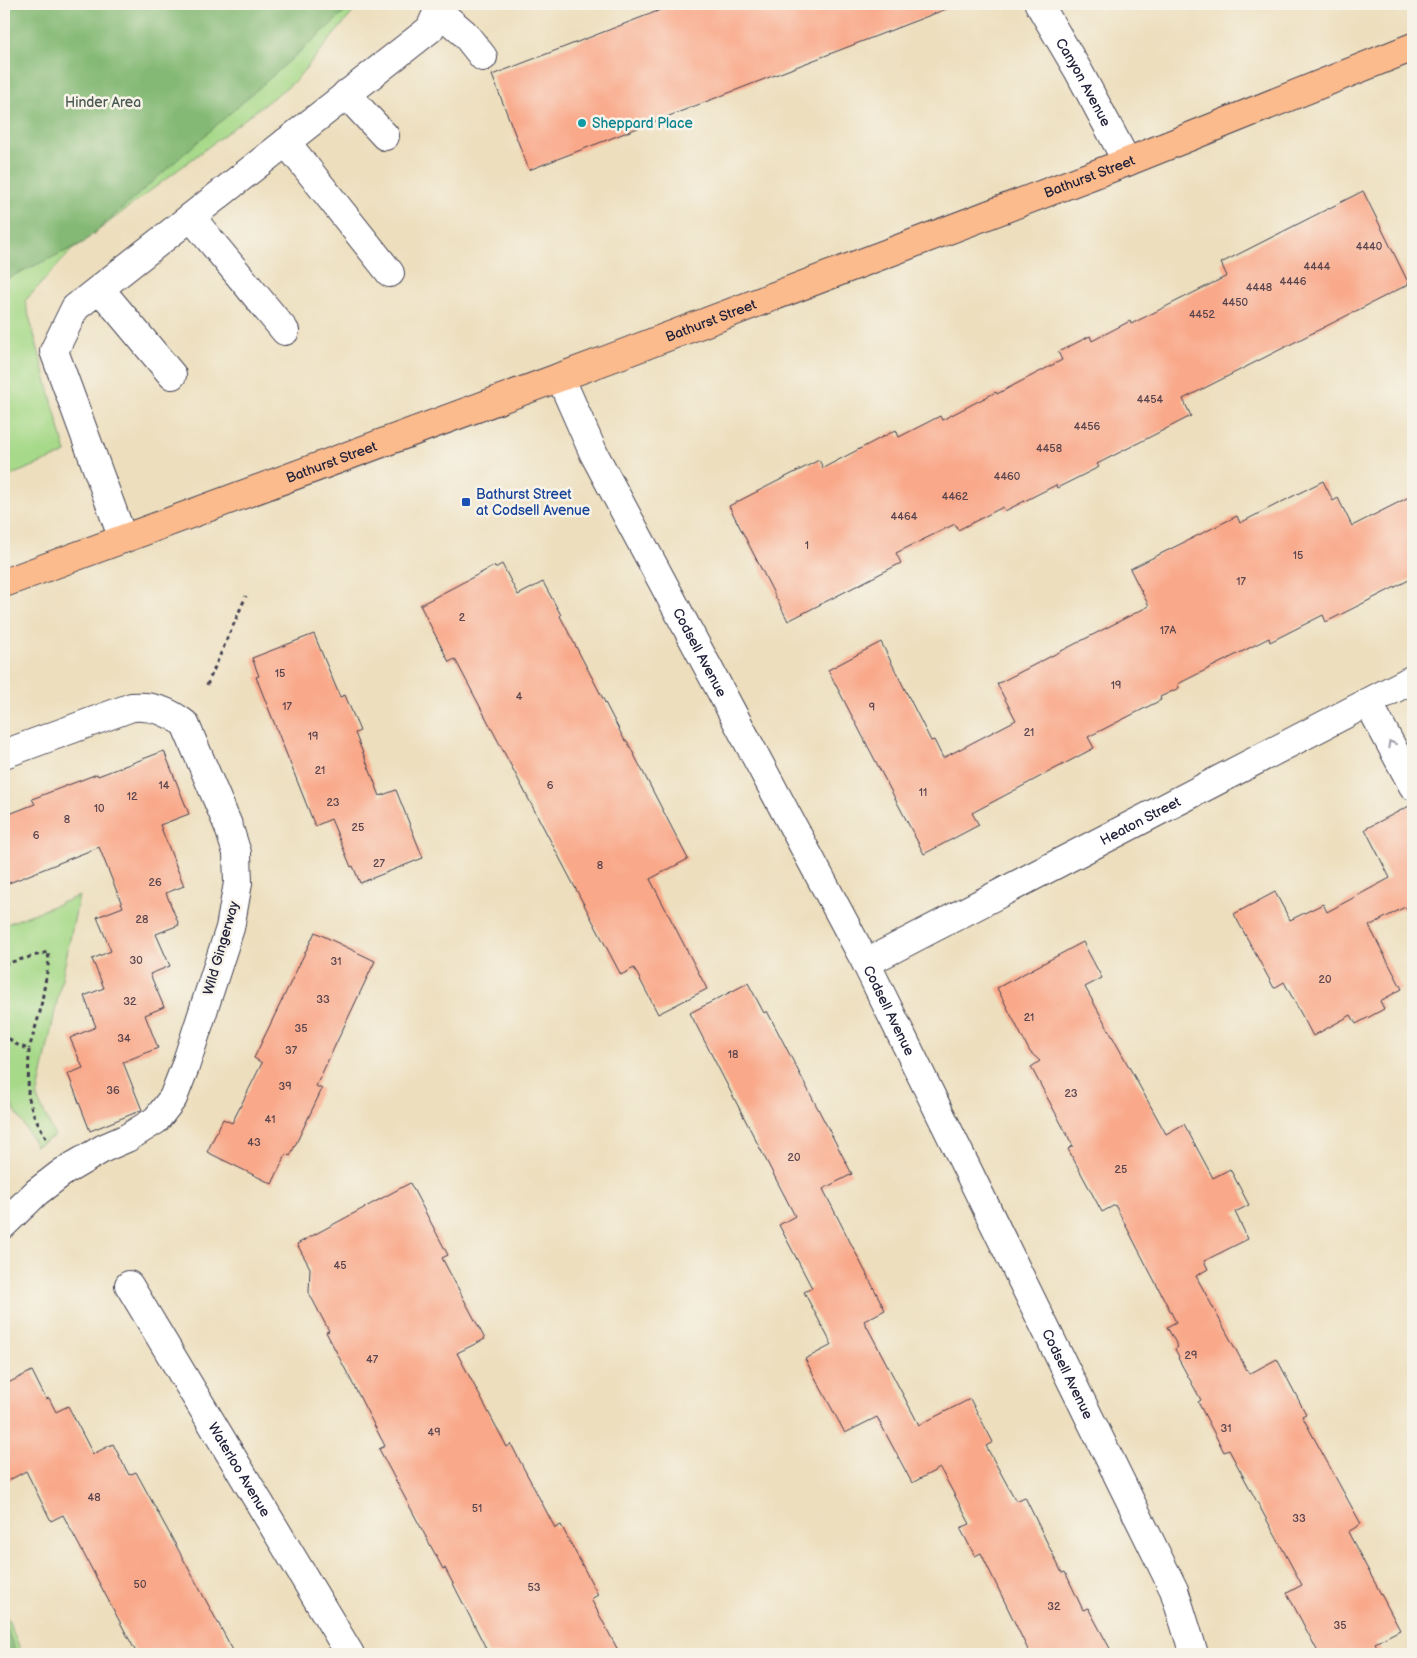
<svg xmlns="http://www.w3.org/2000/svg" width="1417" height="1658" font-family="'Balsamiq Sans',sans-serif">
  <rect width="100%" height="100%" fill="#f7f3e8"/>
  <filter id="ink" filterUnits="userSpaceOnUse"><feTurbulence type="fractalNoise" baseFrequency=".02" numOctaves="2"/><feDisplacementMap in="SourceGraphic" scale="10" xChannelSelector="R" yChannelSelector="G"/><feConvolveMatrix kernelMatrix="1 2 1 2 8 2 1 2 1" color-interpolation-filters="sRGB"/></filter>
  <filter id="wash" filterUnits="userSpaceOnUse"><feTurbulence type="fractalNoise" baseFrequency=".0096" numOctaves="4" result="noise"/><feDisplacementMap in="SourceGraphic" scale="20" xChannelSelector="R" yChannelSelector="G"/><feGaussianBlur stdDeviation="1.12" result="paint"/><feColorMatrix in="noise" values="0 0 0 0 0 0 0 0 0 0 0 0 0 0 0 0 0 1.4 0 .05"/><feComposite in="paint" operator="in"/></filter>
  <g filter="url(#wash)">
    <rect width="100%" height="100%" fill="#eddfbe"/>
    <!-- green -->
    <g fill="#a6d988" stroke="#647e62">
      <path d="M4 4H360L295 81 71 251 25 301 66 453 4 478Z"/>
      <path d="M79 896 37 1098 55 1136 36 1146 4 1092V925Z"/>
      <path d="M4 1610 22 1654H4Z"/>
    </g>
    <!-- forest -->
    <g fill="#84b974" stroke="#536e58">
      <path d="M4 4H354L83 243 4 280Z"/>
      <path d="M4 1620 16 1654H4Z"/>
    </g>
    <g id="blocks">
      <!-- building -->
      <g fill="#f9a889">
        <path d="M676 4H954V6L529 170 492 75Z"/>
        <path d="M1363 191 1409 284 1183 399 1191 416 1097 464 1099 467 1057 488 1056 485 1005 511 1003 507 958 530 955 524 896 553 901 563 788 621 729 506 819 460 823 468 896 430 899 437 940 416 942 420 996 392 997 394 1062 360 1058 352 1090 336 1092 341 1130 321 1131 324 1227 276 1221 263Z"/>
        <path d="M1323 481 1333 501 1338 498 1352 526 1413 495V578L1326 622 1323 615 1270 642 1269 638 1178 684 1179 688 1160 697 1161 700 1088 737 1094 748 972 813 979 825 924 854 828 670 881 642 931 741 934 740 943 758 1016 720 997 684 1149 606 1130 569 1237 516 1240 523Z"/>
        <path d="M502 564 518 595 543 582 561 615 560 616 625 741H627L688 859 650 879 707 989 658 1014 634 968 621 975 455 659 449 662 420 605 494 566 495 568Z"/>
        <path d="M314 634 340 697 345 695 360 731 355 733 380 796 396 790 423 858 360 883 353 866 351 867 331 819 315 826 256 677 259 676 252 658Z"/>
        <path d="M164 751 189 814 160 825 184 886 166 893 179 925 156 934 170 966 150 974 164 1007 145 1015 158 1048 123 1062 142 1110 90 1131 68 1074 83 1068 70 1038 96 1027 84 996 104 988 92 959 111 951 97 917 123 907 99 847 4 885V816L35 804 32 799 97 774 98 776Z"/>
        <path d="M1413 804V922L1405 907 1369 926 1402 989 1380 1001 1384 1009 1356 1024 1351 1015 1313 1036 1284 982 1274 988 1234 914 1275 892 1290 920 1323 904 1327 912 1390 878 1365 829Z"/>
        <path d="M315 932 375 961 316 1086 322 1089 290 1156 286 1154 272 1184 207 1152 223 1119 232 1123 262 1063 254 1058Z"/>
        <path d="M1083 942 1102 978 1085 987 1166 1134 1184 1124 1213 1178 1230 1169 1249 1205 1235 1212 1248 1239 1204 1261 1208 1269 1196 1276 1249 1374 1277 1359 1306 1414 1302 1416 1361 1524 1348 1532 1400 1630 1375 1643 1382 1654H1319L1287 1593 1302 1585 1229 1450 1224 1452 1198 1402 1201 1400 1178 1358 1179 1357 1175 1349 1178 1347 1167 1327 1176 1322 1115 1205 1102 1212 1068 1149 1073 1146 1031 1067 1040 1061 1030 1052 997 988Z"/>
        <path d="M748 983 764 1013 767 1011 852 1174 823 1189 885 1310 864 1321 919 1425 970 1399 993 1442 986 1446 1016 1501 1025 1497 1062 1573 1065 1572 1083 1610 1088 1608 1113 1654H1030L981 1553 975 1556 960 1528 970 1524 940 1468 912 1483 877 1417 845 1433 805 1359 832 1345 804 1292 812 1288 779 1225 795 1216 690 1013Z"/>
        <path d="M410 1183 448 1255 442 1258 485 1339 457 1353 507 1447 511 1444 555 1528 561 1525 598 1595 591 1599 620 1654H489L445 1568 443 1569 379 1449 385 1446 326 1332 329 1331 309 1293 310 1268 297 1244Z"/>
        <path d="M32 1371 46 1399 49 1398 56 1412 68 1406 93 1454 113 1444 129 1475 136 1472 235 1654H137L63 1515 51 1521 26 1471 4 1483V1385Z"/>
      </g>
    </g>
  </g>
  <g filter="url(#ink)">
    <use href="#blocks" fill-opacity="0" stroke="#403e4f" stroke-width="1"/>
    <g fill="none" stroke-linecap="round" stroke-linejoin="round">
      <!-- minor casing -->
      <g stroke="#403e4f" stroke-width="30">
        <g id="minor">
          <path id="s1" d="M1039 4 1079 72 1127 162"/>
          <path d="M438 11 464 33 483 57"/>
          <path d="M346 94 385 136"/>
          <path d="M286 142 390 273"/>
          <path d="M191 217 285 331"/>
          <path d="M100 289 172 375"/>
          <path id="s2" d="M560 377 594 454 866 963 1174 1590 1194 1654"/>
          <path d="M123 539 54 351 75 308 430 29 441 4"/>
          <path d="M1368 702 1413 786"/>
          <path d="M4 754 132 707C152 705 169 711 185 724L228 825 237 853 238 883 230 928 185 1067 173 1098 156 1120 127 1138 104 1148 63 1172 37 1192 4 1224"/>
          <path id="s3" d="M866 963 1413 679"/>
          <path id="s4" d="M129 1285 350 1654"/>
        </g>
      </g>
      <!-- major casing -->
      <g stroke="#403e4f" stroke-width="30">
        <g id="major">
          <path id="s5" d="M4 583 609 359 1127 162 1413 47"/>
        </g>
      </g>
      <!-- path -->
      <g stroke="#403e4f" stroke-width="3" stroke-dasharray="4 4" stroke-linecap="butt">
        <path d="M207 685 246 596"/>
        <path d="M4 964 48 952 49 960 40 1012 29 1049"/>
        <path d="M4 1032C11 1042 17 1046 29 1049L28 1095 33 1113 47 1140"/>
      </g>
      <!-- minor -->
      <use href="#minor" stroke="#fff" stroke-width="28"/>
      <!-- major -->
      <use href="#major" stroke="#fbbb8d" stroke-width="28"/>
    </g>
    <!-- one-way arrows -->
    <defs><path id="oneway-chevron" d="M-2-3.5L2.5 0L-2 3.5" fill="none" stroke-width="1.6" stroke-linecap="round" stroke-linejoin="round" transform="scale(1.25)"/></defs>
    <use stroke="#9c9ca7" href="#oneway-chevron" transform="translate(1391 744) rotate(-118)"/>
  </g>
  <!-- markers -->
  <circle fill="#0f9aa8" stroke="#f7f3e8" stroke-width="2" cx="582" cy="123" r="5"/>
  <rect fill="#1a4fb4" stroke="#f7f3e8" stroke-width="2" x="461" y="497" width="10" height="10" rx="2.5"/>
  <g text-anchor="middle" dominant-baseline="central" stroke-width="5" stroke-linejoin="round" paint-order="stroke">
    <!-- number labels -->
    <g font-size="11" fill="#58444e">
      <text x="1369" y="246">4440</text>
      <text x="1317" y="266">4444</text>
      <text x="1293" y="281">4446</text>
      <text x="1259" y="287">4448</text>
      <text x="1235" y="302">4450</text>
      <text x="1202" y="314">4452</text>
      <text x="1150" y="399">4454</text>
      <text x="1087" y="426">4456</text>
      <text x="1049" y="448">4458</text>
      <text x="1007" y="476">4460</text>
      <text x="955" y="496">4462</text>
      <text x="904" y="516">4464</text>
      <text x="807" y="545">1</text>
      <text x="1298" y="555">15</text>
      <text x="1241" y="581">17</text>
      <text x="462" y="617">2</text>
      <text x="1168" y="630">17A</text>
      <text x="280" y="673">15</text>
      <text x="1116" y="685">19</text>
      <text x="519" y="696">4</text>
      <text x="287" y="706">17</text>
      <text x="872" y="707">9</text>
      <text x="1029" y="732">21</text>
      <text x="313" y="736">19</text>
      <text x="320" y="770">21</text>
      <text x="164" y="785">14</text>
      <text x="550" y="785">6</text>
      <text x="923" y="792">11</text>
      <text x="132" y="796">12</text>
      <text x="333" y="802">23</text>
      <text x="99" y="808">10</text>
      <text x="67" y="819">8</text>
      <text x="358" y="827">25</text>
      <text x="36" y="835">6</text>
      <text x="379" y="863">27</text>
      <text x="600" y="865">8</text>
      <text x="155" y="882">26</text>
      <text x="142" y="919">28</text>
      <text x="136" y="960">30</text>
      <text x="336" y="961">31</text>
      <text x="1325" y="979">20</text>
      <text x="323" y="999">33</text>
      <text x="130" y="1001">32</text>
      <text x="1029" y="1017">21</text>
      <text x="301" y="1028">35</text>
      <text x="124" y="1038">34</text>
      <text x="291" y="1050">37</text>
      <text x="733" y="1054">18</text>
      <text x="285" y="1086">39</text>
      <text x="113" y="1090">36</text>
      <text x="1071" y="1093">23</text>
      <text x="270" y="1119">41</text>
      <text x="254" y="1142">43</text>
      <text x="794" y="1157">20</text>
      <text x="1121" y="1169">25</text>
      <text x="340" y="1265">45</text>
      <text x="1191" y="1355">29</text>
      <text x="372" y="1359">47</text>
      <text x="1226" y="1428">31</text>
      <text x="434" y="1432">49</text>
      <text x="94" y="1497">48</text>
      <text x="477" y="1508">51</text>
      <text x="1299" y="1518">33</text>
      <text x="140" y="1584">50</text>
      <text x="534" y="1587">53</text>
      <text x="1054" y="1606">32</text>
      <text x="1340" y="1625">35</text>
    </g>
    <!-- street labels -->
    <g font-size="14" fill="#22223b" stroke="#f7f3e8">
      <text stroke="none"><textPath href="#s1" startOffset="90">Canyon Avenue</textPath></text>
      <text stroke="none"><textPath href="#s5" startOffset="1159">Bathurst Street</textPath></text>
      <text stroke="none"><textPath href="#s5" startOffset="754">Bathurst Street</textPath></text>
      <text stroke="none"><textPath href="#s5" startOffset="349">Bathurst Street</textPath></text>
      <text stroke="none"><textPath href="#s2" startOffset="309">Codsell Avenue</textPath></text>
      <text stroke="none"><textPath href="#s3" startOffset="309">Heaton Street</textPath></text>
      <text transform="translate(221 948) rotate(-74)">Wild Gingerway</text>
      <text stroke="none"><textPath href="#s2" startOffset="714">Codsell Avenue</textPath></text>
      <text stroke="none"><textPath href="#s2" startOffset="1119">Codsell Avenue</textPath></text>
      <text stroke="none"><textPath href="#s4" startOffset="215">Waterloo Avenue</textPath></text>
    </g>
    <!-- park labels -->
    <g font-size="14" fill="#4a5952" stroke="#f7f3e8">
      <text x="103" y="102">Hinder Area</text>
    </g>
    <!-- culture labels -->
    <g font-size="14" fill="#0d838f" stroke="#f7f3e8" text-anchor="start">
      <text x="592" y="123">Sheppard Place</text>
    </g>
    <!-- transit labels -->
    <g font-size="14" fill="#164399" stroke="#f7f3e8" text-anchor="start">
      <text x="476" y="494">Bathurst Street<tspan x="476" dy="16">at Codsell Avenue</tspan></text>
    </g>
  </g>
  <!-- margin -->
  <rect width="1417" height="1658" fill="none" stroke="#f7f3e8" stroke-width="20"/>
</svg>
